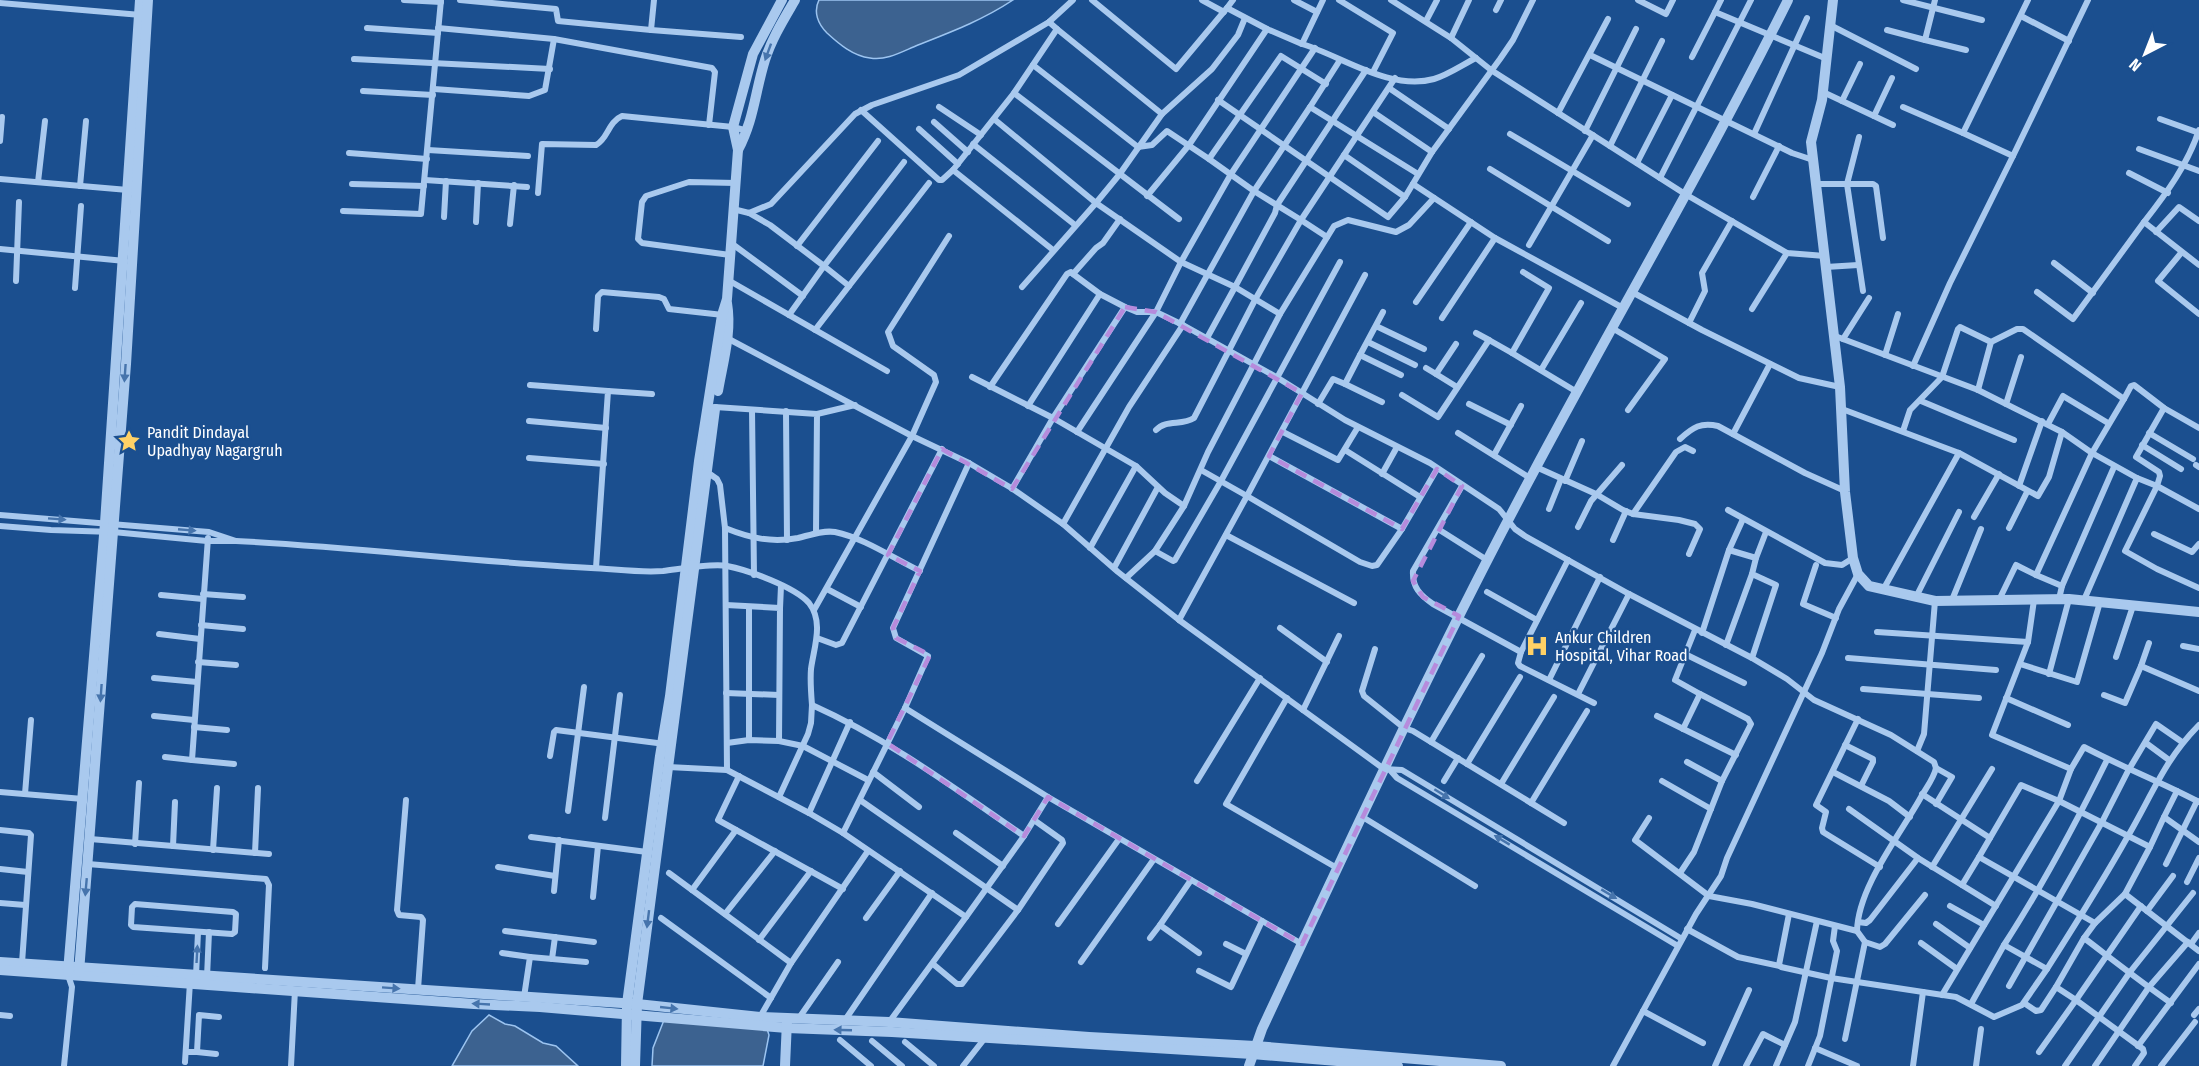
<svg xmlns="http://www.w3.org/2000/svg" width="2199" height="1066" font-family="'Fira Sans Condensed',sans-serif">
  <rect width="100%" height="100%" fill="#1b4f8f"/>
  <!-- water -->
  <g fill="#3c6290" stroke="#9cc4f0" stroke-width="1.5">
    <path d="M819 0H1013C983 20 951 32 918 45 903 51 887 61 870 58 853 56 839 44 827 33 818 24 813 12 819 0Z"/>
    <path d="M489 1015 505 1024 515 1026 543 1043 556 1046 578 1066H452L472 1031Z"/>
    <path d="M664 1020 767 1029 769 1035 763 1066H652L653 1048Z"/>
  </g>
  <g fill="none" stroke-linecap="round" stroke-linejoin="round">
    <!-- minor -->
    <g stroke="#a9c9ee" stroke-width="6">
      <path d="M404 0 441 2"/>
      <path d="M460 0 556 9 558 21 651 30 654 0"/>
      <path d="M1092 0 1176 69 1227 8"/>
      <path d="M1202 0 1224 12"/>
      <path d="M1233 0 1227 8 1267 29 1302 44 1323 0"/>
      <path d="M1294 0 1317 12"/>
      <path d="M1339 0 1393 33 1373 72"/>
      <path d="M1391 0 1451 38 1491 70 1685 194 1787 253 1825 256"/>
      <path d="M1638 0 1666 14 1673 0"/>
      <path d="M1721 0 1715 12 1827 59"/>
      <path d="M1903 0 1982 20"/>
      <path d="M1935 0 1925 40 1966 50"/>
      <path d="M2028 0 1963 133 2013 156 2088 0"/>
      <path d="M0 3 141 15"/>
      <path d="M1496 10 1501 0"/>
      <path d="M2021 16 2069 41"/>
      <path d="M1426 21 1437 0"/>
      <path d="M1830 25 1916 69"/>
      <path d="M367 28 438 33"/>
      <path d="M1057 29 1162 114"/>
      <path d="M651 30 741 37"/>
      <path d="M1887 30 1925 40"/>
      <path d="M1451 38 1469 0"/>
      <path d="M554 39 712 68 715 72 709 125"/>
      <path d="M1302 44C1342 56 1389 91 1434 79 1448 75 1462 65 1476 58"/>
      <path d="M1590 55 1792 153 1813 160"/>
      <path d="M1692 57 1715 12"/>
      <path d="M354 59 550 69"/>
      <path d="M1340 60 1310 107 1418 174"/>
      <path d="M1033 65 1138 147 1152 145 1167 131 1209 159"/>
      <path d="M1326 84 1281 56 1209 159 1254 191 1301 220 1395 78"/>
      <path d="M1389 88 1449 129"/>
      <path d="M434 89 529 96 545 90 554 39 438 28"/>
      <path d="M363 91 433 95"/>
      <path d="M1823 92 1893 125"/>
      <path d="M1014 93 1179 219"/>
      <path d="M1218 100 1388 217 1405 197 1432 152 1500 59 1513 40 1533 0"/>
      <path d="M1842 101 1860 64"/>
      <path d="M939 107 981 135"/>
      <path d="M1903 107 1963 133"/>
      <path d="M861 110 939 180H942L953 170 1014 93 1057 29 1049 22"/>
      <path d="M1373 112 1432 152"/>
      <path d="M1558 113 1608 19"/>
      <path d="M1874 116 1892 78"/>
      <path d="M994 119 1096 203 1119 175 1162 114 1212 69 1238 35 1245 18"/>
      <path d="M2160 119 2199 133"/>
      <path d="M934 122 968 152"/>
      <path d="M919 129 958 164"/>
      <path d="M2199 130C2188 164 2166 194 2144 222L2199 265"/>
      <path d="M1585 131 1636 29"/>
      <path d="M1510 134 1628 204"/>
      <path d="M1754 134 1807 18"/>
      <path d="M1859 137 1847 184H1873L1876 186 1883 238"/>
      <path d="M0 141 2 117"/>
      <path d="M973 144 1075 225"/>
      <path d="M1610 146 1662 41"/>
      <path d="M2139 149 2199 171"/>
      <path d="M428 150 528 156"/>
      <path d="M349 153 427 159"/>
      <path d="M1344 155 1405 197"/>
      <path d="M1637 163 1672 95"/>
      <path d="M1490 169 1608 241"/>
      <path d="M953 170 1053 250"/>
      <path d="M2129 173 2168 193"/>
      <path d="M1660 178 1751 0"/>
      <path d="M0 179 128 190"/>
      <path d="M425 180 527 187"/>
      <path d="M38 182 45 121"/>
      <path d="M352 184 424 186"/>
      <path d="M1413 184 1495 238 1623 308"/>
      <path d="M1816 184H1847L1863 291"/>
      <path d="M80 186 86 121"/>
      <path d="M538 193 542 144 596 145C608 139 608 122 622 116L733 127 748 131"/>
      <path d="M1147 196 1189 145 1267 29"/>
      <path d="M1753 197 1779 146"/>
      <path d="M733 209 749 213 771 204 855 114 872 105 959 75 1049 22 1073 0"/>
      <path d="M343 211 421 214 441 0"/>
      <path d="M749 213 770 225 824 266 904 162"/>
      <path d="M444 217 446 181"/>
      <path d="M476 222 478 183"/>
      <path d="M510 224 514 185"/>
      <path d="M2156 232 2179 207 2199 221"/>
      <path d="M731 243 803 296"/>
      <path d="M1529 245 1593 135"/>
      <path d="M797 246 878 141"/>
      <path d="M0 249 125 261"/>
      <path d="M2181 253 2158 281 2199 314"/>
      <path d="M730 255 642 243 638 239 642 202 646 196 689 182 736 183"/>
      <path d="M2054 263 2093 293"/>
      <path d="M1826 267 1858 265"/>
      <path d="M1523 272 1549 288 1512 353 1577 392"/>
      <path d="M1073 274 1100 294 1125 307 1137 312H1156L1183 325 1278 378 1345 420 1430 463 1499 509 1515 529 1525 536 1629 594 1752 658 1787 679 1814 700 1891 735 1934 762 1936 768C1934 778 1926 788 1921 797 1900 835 1858 887 1857 931L1752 904 1709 896 1635 840 1649 818"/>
      <path d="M1365 275 1247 496 1360 562 1372 566 1377 565 1402 529"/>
      <path d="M728 280 887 371"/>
      <path d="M16 281 19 202"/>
      <path d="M1022 287 1096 203 1181 262 1235 287 1275 213 1277 205 1366 70"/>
      <path d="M75 288 81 206"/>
      <path d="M1632 292 1702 330 1799 378 1840 387"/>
      <path d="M2037 292 2073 319 2144 222"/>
      <path d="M1416 302 1471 222"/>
      <path d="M1752 309 1787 253"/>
      <path d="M1383 312 1360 355 1401 375"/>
      <path d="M789 315 824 266 849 286 929 183"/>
      <path d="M1442 318 1495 238"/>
      <path d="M1689 323 1705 291 1702 273 1732 221"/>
      <path d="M1180 324 1254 191 1310 107"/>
      <path d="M1376 326 1424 349"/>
      <path d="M1612 328 1665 359 1628 410"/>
      <path d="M596 329 598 296 602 292 659 297 664 299 669 309 723 315"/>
      <path d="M815 330 849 286"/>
      <path d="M1476 333 1489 340"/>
      <path d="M1835 336 1978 390 2062 432 2049 477 2038 496 1959 453 1842 409"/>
      <path d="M725 337 912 436 969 463 1013 489 1063 524 1118 572 1179 620 1384 769 1402 770 1682 939"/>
      <path d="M1207 338 1235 287 1280 314"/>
      <path d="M1843 339 1869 298"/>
      <path d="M1368 342 1415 365"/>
      <path d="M1456 344 1436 374 1457 387"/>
      <path d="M1360 355 1345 384 1382 402"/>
      <path d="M1885 355 1898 314"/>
      <path d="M1913 366 1950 283 2013 156"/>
      <path d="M1426 368 1436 374"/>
      <path d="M1541 370 1581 303"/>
      <path d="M972 377 1053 418 1136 466 1165 493 1184 506"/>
      <path d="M530 385 608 391 596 568"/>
      <path d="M990 387 1067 274 1071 272 1073 274 1096 248 1103 243 1120 219"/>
      <path d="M1978 390 1991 342"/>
      <path d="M608 391 652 394"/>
      <path d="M1402 395 1438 417 1489 340 1512 353"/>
      <path d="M2124 399 2131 386 2134 385 2164 408 2199 428"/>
      <path d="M1921 401 2014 440"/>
      <path d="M1318 404 1333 379 1345 384"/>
      <path d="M1469 404 1511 425"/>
      <path d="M2006 404 2021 357"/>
      <path d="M1028 406 1100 294"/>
      <path d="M715 407 817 414 816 533"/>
      <path d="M2164 408 2136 457 2159 472 2160 476 2157 486 2199 509"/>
      <path d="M752 410 754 575"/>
      <path d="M786 411 787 540"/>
      <path d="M817 414 855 405"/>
      <path d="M529 421 606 428"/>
      <path d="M2048 424 2063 396 2108 423"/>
      <path d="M1156 430C1166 419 1182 426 1194 418L1256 298 1301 220 1327 237"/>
      <path d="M1903 431 1910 410 1942 377 1958 329 1960 327 1991 342 2017 329H2023L2124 399 2092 453 2062 432"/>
      <path d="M1077 432 1156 312 1181 262 1231 174 1315 48"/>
      <path d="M1283 432 1338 460 1358 427"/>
      <path d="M1458 433 1530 478"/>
      <path d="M2149 433 2193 459"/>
      <path d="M1733 434 1770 364"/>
      <path d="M1680 439C1693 427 1701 422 1718 426L1805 473 1845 491"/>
      <path d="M2142 445 2181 469"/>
      <path d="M1345 450 1420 497"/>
      <path d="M1494 455 1521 406"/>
      <path d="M1269 456 1402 529 1437 469"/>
      <path d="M529 458 604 464"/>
      <path d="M2196 465 2199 467"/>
      <path d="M1536 467 1596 494 1623 510 1633 514 1679 520 1695 524 1700 529 1689 554"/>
      <path d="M707 472 717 479 720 485 725 528 727 770"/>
      <path d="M1382 474 1397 447"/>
      <path d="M1565 481 1582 441"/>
      <path d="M1462 486 1413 571C1412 587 1420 595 1433 604L1521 652"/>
      <path d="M2019 486 2042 421"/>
      <path d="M1012 489 1053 418 1125 307"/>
      <path d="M1549 509 1561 479"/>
      <path d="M1728 510 1825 563 1842 565 1853 558"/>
      <path d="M1633 514 1676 452 1685 447 1693 451"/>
      <path d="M0 515 209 532 236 541H207L113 532 51 530 0 526"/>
      <path d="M1974 517 1999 474"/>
      <path d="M1063 524 1129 407 1183 325"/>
      <path d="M1578 527 1591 501 1622 465"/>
      <path d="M725 528C750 538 771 543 798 538 810 535 823 530 835 532 864 538 893 558 920 571"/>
      <path d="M2009 528 2027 492"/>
      <path d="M1438 529 1487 560"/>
      <path d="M2154 534 2192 552 2199 544"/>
      <path d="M1226 535 1354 603"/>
      <path d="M208 538 192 760 234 764"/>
      <path d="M1613 540 1626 511"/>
      <path d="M236 541C355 547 472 562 591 568 614 569 640 573 663 571 680 569 712 563 727 566 748 570 795 587 809 603 824 622 814 647 811 669 810 681 811 693 812 705"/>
      <path d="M1090 548 1136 466"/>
      <path d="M1729 550 1756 558 1752 574 1776 585 1752 658"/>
      <path d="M1155 551 1173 561 1175 560 1221 481 1340 262"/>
      <path d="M1756 558 1766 532"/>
      <path d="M1568 560 1521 652 1518 663 1520 666 1594 703"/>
      <path d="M1816 565 1803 604 1836 618"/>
      <path d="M1114 568 1158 487"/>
      <path d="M1126 578 1155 551 1184 506 1208 452 1280 314 1334 226 1348 220 1396 232 1409 225 1434 198"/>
      <path d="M2062 586 2036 575 2092 453 2137 478"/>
      <path d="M827 589 861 607"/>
      <path d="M1883 590 1959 453"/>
      <path d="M1487 592 1537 620"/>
      <path d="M203 594 243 597"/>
      <path d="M161 595 203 599"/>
      <path d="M1916 597 1959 512"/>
      <path d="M2059 599 2062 586 2114 467"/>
      <path d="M1952 600 1981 529"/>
      <path d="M1999 600 2016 565 2036 575"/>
      <path d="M2034 600 2028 642 1992 735 2071 769 2084 747C2122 767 2161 782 2199 802"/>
      <path d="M2084 600 2137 478 2157 486 2125 551 2157 569 2199 588"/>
      <path d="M726 605 780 608 779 741 749 740 727 743"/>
      <path d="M749 608V740"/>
      <path d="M780 608 781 586"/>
      <path d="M814 610 912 436 936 382 934 375 893 346 888 332 949 236"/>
      <path d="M1179 620 1247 496 1201 470"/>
      <path d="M201 625 243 629"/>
      <path d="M1280 628 1327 662"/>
      <path d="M1877 632 2028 642"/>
      <path d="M1702 633 1729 550 1743 519"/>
      <path d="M159 634 200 639"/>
      <path d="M817 638 836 645 842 643 942 449"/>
      <path d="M2149 643 2141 666 2199 691"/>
      <path d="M1726 645 1752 574"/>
      <path d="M2183 646 2199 649"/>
      <path d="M1375 649 1362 691 1364 696 1404 728 1413 731 1564 823"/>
      <path d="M1685 654 1744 683"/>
      <path d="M2116 657 2133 606"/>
      <path d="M1848 658 1996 670"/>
      <path d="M198 662 236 665"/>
      <path d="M2020 664 2077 682 2100 602"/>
      <path d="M2049 674 2069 599"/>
      <path d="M154 678 197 682"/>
      <path d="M1549 680 1600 577"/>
      <path d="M1863 689 1979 698"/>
      <path d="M726 693 779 695"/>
      <path d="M1578 694 1629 594"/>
      <path d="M2104 695 2125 703 2141 666"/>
      <path d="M1287 698 1226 804 1337 868"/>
      <path d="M2006 698 2068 725"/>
      <path d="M905 708 928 656 896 638 893 628 969 463"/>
      <path d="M1303 710 1339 636"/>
      <path d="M154 716 194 720"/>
      <path d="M1657 716 1736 755"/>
      <path d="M1858 719 1816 805 1826 812 1822 828 1823 832 1880 867"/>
      <path d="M194 727 227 730"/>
      <path d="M1683 729 1700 694 1675 680 1695 630"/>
      <path d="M779 741 803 746 868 780"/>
      <path d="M1431 742 1482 656"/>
      <path d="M2146 743 2169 760"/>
      <path d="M1845 745 1873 759V762L1861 786"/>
      <path d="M1917 751 1924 734 1935 601"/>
      <path d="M550 756 554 732 556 730 665 744"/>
      <path d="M165 757 192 760"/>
      <path d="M1687 762 1722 781"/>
      <path d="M1467 764 1520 677"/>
      <path d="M668 767 727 770 809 813 843 833 905 708 1048 797 1302 944"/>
      <path d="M1936 768 1952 777 1936 804"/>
      <path d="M2071 769 2059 801 2150 847 2125 894 2199 951"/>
      <path d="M1390 770 1397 778 1678 946"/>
      <path d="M873 772 919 807"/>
      <path d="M1833 772 1889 801 1910 817"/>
      <path d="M739 776 718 820 843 889"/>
      <path d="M1197 781 1260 678"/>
      <path d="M1444 781 1458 758"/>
      <path d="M1662 781 1711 809"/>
      <path d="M1501 784 1554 697"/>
      <path d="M2177 791 2164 817 2199 842"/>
      <path d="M0 792 83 799"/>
      <path d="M25 794 31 720"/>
      <path d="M1922 794 1990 838 1979 857 2095 923 2084 938"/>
      <path d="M779 797 808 734 811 723 812 705C890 740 954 788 1024 836"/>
      <path d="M406 800 397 910 399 915 421 917 423 920 418 989"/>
      <path d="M860 800 1018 910"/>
      <path d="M1531 803 1587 711"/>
      <path d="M1849 809 1918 858 1996 906"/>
      <path d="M568 811 584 687"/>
      <path d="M809 813 850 722"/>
      <path d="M1361 816 1475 886"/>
      <path d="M605 818 620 695"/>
      <path d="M0 830 29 833 31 835 22 963"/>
      <path d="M843 833 966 917 890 1021"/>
      <path d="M956 833 1003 866"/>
      <path d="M531 837 647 852"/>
      <path d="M90 839 269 854"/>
      <path d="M135 844 139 783"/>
      <path d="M173 846 175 802"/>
      <path d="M2150 847 2164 817"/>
      <path d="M213 850 217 788"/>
      <path d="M255 853 258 788"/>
      <path d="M88 864 266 879 269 885 265 968"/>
      <path d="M2166 864 2197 801"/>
      <path d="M498 867 555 876"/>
      <path d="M1932 867 1992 769"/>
      <path d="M0 869 28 872"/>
      <path d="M669 873 791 963 760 1017"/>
      <path d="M1680 873 1694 852 1722 781 1751 724 1748 719 1700 694"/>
      <path d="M1191 880 1160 925 1199 953"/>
      <path d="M2187 882 2199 858"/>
      <path d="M1962 885 1979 857"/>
      <path d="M692 890 736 830"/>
      <path d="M554 891 559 840"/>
      <path d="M593 897 598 846"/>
      <path d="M0 903 25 905"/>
      <path d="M135 904 233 912 236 914 235 932 232 934 133 927 131 925 132 907Z"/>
      <path d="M1950 906 1984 925"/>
      <path d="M2141 906 2076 1000 2056 987 2084 938C2113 960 2141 982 2171 1003"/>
      <path d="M2147 911 2173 876"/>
      <path d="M725 914 775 851"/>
      <path d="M1789 914 1779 965 1781 967 1831 978 1956 997 1994 1017 2022 1005 2047 969 2004 945 1971 1004"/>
      <path d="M966 917 1024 836 1048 797"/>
      <path d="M661 918 771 998"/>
      <path d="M866 918 900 871"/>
      <path d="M1858 922 1866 923 1870 920 1918 858"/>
      <path d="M2095 923 2125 894"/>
      <path d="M1058 924 1119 839"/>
      <path d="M1936 924 1970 948"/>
      <path d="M1687 929 1738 957 1780 966"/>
      <path d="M505 931 594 942"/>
      <path d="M1150 938 1160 925"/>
      <path d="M759 940 811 871"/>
      <path d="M1865 942 1880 947 1885 944 1925 895"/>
      <path d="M1921 943 1957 969"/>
      <path d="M1226 944 1246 954"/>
      <path d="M2191 944 2199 933"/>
      <path d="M2004 945C2043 885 2076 823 2107 760"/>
      <path d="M502 953 530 957 524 997"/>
      <path d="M530 957 586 962"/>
      <path d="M552 959 555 937"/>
      <path d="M1081 962 1154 859"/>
      <path d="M791 963 868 851"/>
      <path d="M933 964 957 984H962L1018 910 1063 843 1062 840 1034 820"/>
      <path d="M2047 969C2075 925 2103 881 2128 836 2152 795 2165 759 2199 725"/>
      <path d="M1199 971 1231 987 1262 921"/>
      <path d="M196 976 198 932"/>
      <path d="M207 977 209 932"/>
      <path d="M2009 986 2102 822 2128 771 2156 724 2182 742"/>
      <path d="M1942 995 2059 801 2021 785 1990 838"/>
      <path d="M2024 1003 2036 1011 2041 1010 2056 987"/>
      <path d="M1643 1011 1703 1043"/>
      <path d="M0 1015 10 1016"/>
      <path d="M2194 1015 2199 1009"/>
      <path d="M799 1018 838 962"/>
      <path d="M845 1020 932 893"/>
      <path d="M1845 1039 1865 942 1857 931"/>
      <path d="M840 1040 871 1066"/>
      <path d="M872 1041 902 1066"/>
      <path d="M905 1042 934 1066"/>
      <path d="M2138 1046 2199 964"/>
      <path d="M1815 1048 1857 1066"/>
      <path d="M186 1052H197L199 1015 219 1017"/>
      <path d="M197 1052 216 1054"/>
      <path d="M2039 1052 2076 1000 2143 1049 2144 1053 2135 1066"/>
      <path d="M185 1062 190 982"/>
      <path d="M64 1066 72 987 68 975"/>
      <path d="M291 1066 295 990"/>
      <path d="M963 1066 985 1038"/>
      <path d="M1613 1066 1696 914 1721 876 1727 858 1822 653 1839 609 1858 574"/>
      <path d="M1715 1066 1749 990"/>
      <path d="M1746 1066 1763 1034 1785 1045"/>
      <path d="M1776 1066 1795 1022 1817 921"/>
      <path d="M1808 1066 1820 1036 1837 951 1833 941 1835 926"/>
      <path d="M1913 1066 1923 992"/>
      <path d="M1976 1066 1981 1029"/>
      <path d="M2065 1066 2130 972 2193 893"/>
      <path d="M2095 1066 2149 987 2188 942"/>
      <path d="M2161 1066 2195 1022"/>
    </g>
    <!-- tertiary -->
    <g stroke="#a9c9ee" stroke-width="10">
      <path d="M1833 0 1822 100 1811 142 1840 387 1845 492 1853 558 1858 574 1869 586 1935 601 2069 599 2199 612"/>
      <path d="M738 150C754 120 755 92 765 60 772 38 784 19 795 0"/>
      <path d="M718 391C723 362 732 332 727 303"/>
      <path d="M0 962 637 1004 760 1017 889 1022 1089 1037 1255 1046 1501 1066"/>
      <path d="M0 970 474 1004 540 1007 787 1028 892 1032 1252 1054 1398 1066"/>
      <path d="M68 972 105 523 140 0"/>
      <path d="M79 972 126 364 148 0"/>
      <path d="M626 1066 627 1004 660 756 670 696 699 461 722 315 727 299 738 150 733 127 753 54 782 0"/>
      <path d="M635 1066 637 1004 715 409"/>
      <path d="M785 1066 787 1021"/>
      <path d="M1249 1066 1262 1029C1349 843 1435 656 1532 475 1616 317 1708 161 1788 0"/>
    </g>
  </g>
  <!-- one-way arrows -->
  <defs><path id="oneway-solid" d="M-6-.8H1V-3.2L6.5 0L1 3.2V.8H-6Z" transform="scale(1.5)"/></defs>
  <g fill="#4674ac">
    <use href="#oneway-solid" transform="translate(768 52) rotate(110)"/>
    <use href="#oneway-solid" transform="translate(125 373) rotate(94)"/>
    <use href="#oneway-solid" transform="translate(57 519) rotate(4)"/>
    <use href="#oneway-solid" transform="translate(187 530) rotate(5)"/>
    <use href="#oneway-solid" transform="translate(101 693) rotate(94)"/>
    <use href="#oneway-solid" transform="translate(1442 794) rotate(32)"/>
    <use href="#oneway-solid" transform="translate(1502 840) rotate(-149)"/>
    <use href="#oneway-solid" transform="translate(86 887) rotate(95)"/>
    <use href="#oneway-solid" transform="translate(1609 894) rotate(31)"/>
    <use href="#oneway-solid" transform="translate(648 919) rotate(97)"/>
    <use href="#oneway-solid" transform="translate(197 954) rotate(-87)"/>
    <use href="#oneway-solid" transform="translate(391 988) rotate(4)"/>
    <use href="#oneway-solid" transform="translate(481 1004) rotate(-177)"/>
    <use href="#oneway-solid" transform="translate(669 1008) rotate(6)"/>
    <use href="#oneway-solid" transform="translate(843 1030) rotate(-178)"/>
  </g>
  <!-- marked area -->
  <path fill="none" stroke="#b68bdc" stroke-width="4.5" stroke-dasharray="12 8" stroke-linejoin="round" d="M1125 307 1156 312 1302 393 1269 456 1402 529 1437 469 1462 486 1413 581 1423 597 1459 616 1302 944 1048 797 1024 836 887 743 930 655 896 638 893 628 920 571 888 555 942 449 1012 489Z"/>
  <!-- icons -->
  <defs>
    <g id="sight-bare" transform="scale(1.8)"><path d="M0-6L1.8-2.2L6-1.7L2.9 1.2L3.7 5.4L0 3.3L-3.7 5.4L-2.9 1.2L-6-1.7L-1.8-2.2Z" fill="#ffd166" stroke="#1b4f8f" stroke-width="2.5" paint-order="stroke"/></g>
    <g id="hospital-bare" transform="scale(1.8)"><path d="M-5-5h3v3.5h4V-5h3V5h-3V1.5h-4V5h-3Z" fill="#ffd166" stroke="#1b4f8f" stroke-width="2.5" paint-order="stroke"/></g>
  </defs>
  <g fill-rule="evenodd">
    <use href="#sight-bare" x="129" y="441"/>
    <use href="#hospital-bare" x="1537" y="646"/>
  </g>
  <g text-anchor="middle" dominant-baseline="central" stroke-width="5" stroke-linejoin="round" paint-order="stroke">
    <!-- poi labels -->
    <g font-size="16" fill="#fff" stroke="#1b4f8f" text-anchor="start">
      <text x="147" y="432">Pandit Dindayal<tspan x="147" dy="18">Upadhyay Nagargruh</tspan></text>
      <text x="1555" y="637">Ankur Children<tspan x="1555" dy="18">Hospital, Vihar Road</tspan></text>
    </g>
  </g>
  <!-- north arrow -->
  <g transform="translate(2145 54) rotate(222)" stroke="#1b4f8f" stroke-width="4.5" paint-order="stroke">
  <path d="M0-4.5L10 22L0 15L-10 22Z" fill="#ffffff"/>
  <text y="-9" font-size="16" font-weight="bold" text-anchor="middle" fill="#ffffff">N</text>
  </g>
</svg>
